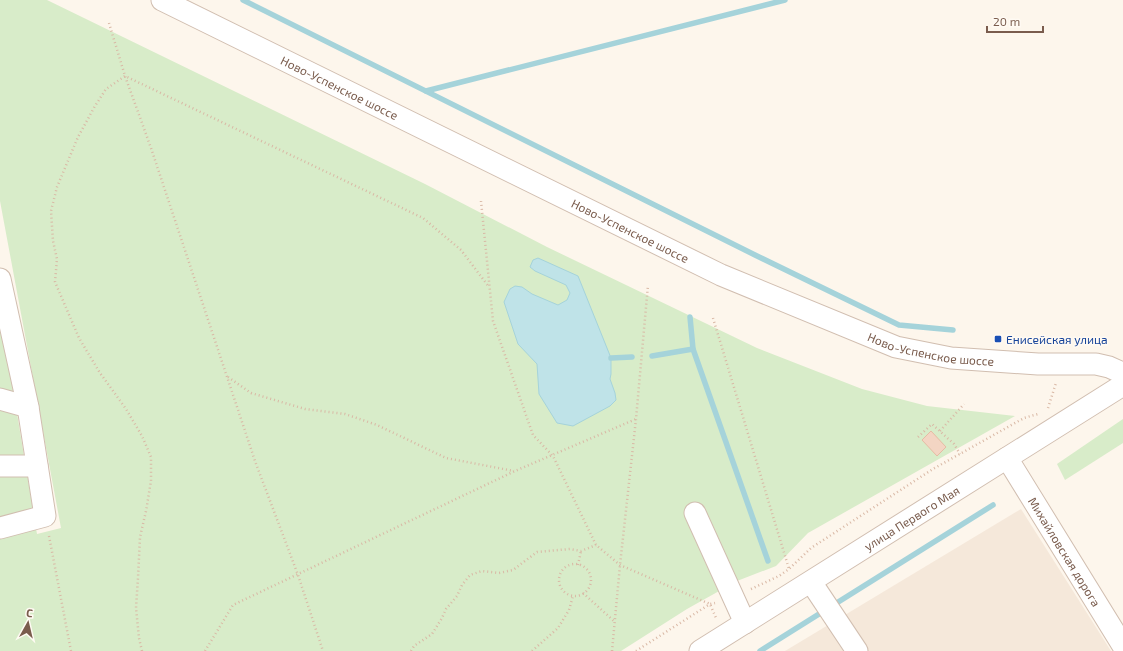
<svg xmlns="http://www.w3.org/2000/svg" width="1123" height="651" font-family="'Exo 2',sans-serif">
  <rect width="100%" height="100%" fill="#fdf6ec"/>
  <!-- residential -->
  <path fill="#f5e8da" d="M1021 509 1111 651H785Z"/>
  <!-- green -->
  <g fill="#d8ecc9">
    <path d="M0 0H47L425 184 547 247 757 348 862 389 927 406 1015 416 808 533 776 566 737 581 687 609 621 651H0V320L8 359 37 534 61 528 0 201Z"/>
    <path d="M1123 419V443L1065 480 1057 464Z"/>
  </g>
  <!-- water -->
  <path fill="#bfe3e8" stroke="#a5d3da" d="M538 258 578 276 611 358V374L610 379 615 393 616 400 610 406 573 426 557 423 539 394 537 364 518 344 504 302 510 289 515 286 522 287 532 294 558 305 567 300 570 293 566 285 535 271 530 267 533 260Z"/>
  <g fill="none" stroke-linecap="round" stroke-linejoin="round">
    <!-- stream -->
    <g stroke="#a5d3da" stroke-width="5.5">
      <path d="M243 0 755 255 899 325 953 330"/>
      <path d="M426 91 785 0"/>
      <path d="M690 317 693 349"/>
      <path d="M652 356 693 349 768 561"/>
      <path d="M611 358 632 357"/>
      <path d="M760 651 993 505"/>
    </g>
  </g>
  <!-- building -->
  <path fill="#f3d5c3" stroke="#e6bba3" d="M931 431 946 447 937 456 922 440Z"/>
  <g fill="none" stroke-linecap="round" stroke-linejoin="round">
    <!-- minor casing -->
    <g stroke="#d1beb0" stroke-width="23">
      <g id="minor">
        <path id="s1" d="M162 0 721 275 896 347 951 358 1038 364H1096L1109 367 1120 372 1123 377"/>
        <path d="M0 279 28 407 45 516 0 528"/>
        <path d="M0 399 28 407"/>
        <path id="s2" d="M1007 458 1123 646"/>
        <path d="M0 466H37"/>
        <path d="M695 513 745 623"/>
        <path d="M811 582 857 651"/>
        <path id="s3" d="M700 651 1123 385"/>
      </g>
    </g>
    <!-- path -->
    <g stroke="#d9b8a5" stroke-width="2.5" stroke-dasharray="1 3" stroke-linecap="butt">
      <path d="M109 23 125 76 151 148 255 461 298 575 323 651"/>
      <path d="M481 201 493 321 533 435 553 456 596 545 620 565 710 604 716 618"/>
      <path d="M713 318 789 569"/>
      <path d="M228 377 251 393 305 409 345 414 377 425 446 458 514 471"/>
      <path d="M1048 408 1056 383"/>
      <path d="M940 431 964 404"/>
      <path d="M918 437 932 424 954 444 960 454"/>
      <path d="M49 536 71 651"/>
      <circle cx="575" cy="580" r="16"/>
      <path d="M578 565 581 551"/>
      <path d="M751 589 779 576 789 569 811 548 933 469 1024 418 1038 414"/>
      <path d="M583 593 615 622"/>
      <path d="M142 651 139 638 136 608 138 578 140 537 146 511 151 481V457L142 436 126 409 100 373 79 338 55 282 57 259 53 241 51 211 57 187 78 137 95 106 106 89 125 76 423 218 461 250 489 287"/>
      <path d="M205 651 233 605 515 471 636 419"/>
      <path d="M411 651 414 646 432 634 442 618 446 609 457 596 462 585 470 575 482 571 499 573 513 570 537 552 570 549 581 551 596 545"/>
      <path d="M532 651 558 628 569 610 573 596"/>
      <path d="M612 651 620 565 636 419 648 285"/>
      <path d="M636 651 710 604 715 603"/>
    </g>
    <!-- minor -->
    <use href="#minor" stroke="#fff" stroke-width="21"/>
  </g>
  <!-- markers -->
  <rect fill="#1a4fb4" stroke="#fffaf3" stroke-width="1.5" x="994" y="335" width="8" height="8" rx="2"/>
  <g text-anchor="middle" dominant-baseline="central" stroke-width="3" stroke-linejoin="round" paint-order="stroke">
    <!-- street labels -->
    <g font-size="12" fill="#7a5c4d" stroke="#fffaf3">
      <text stroke="none"><textPath href="#s1" startOffset="198">Ново-Успенское шоссе</textPath></text>
      <text stroke="none"><textPath href="#s1" startOffset="522">Ново-Успенское шоссе</textPath></text>
      <text stroke="none"><textPath href="#s1" startOffset="847">Ново-Успенское шоссе</textPath></text>
      <text stroke="none"><textPath href="#s3" startOffset="250">улица Первого Мая</textPath></text>
      <text stroke="none"><textPath href="#s2" startOffset="110">Михайловская дорога</textPath></text>
    </g>
    <!-- transit labels -->
    <g font-size="12" fill="#164399" stroke="#fffaf3" text-anchor="start">
      <text x="1006" y="339">Енисейская улица</text>
    </g>
  </g>
  <!-- north arrow -->
  <g transform="translate(28 623) rotate(8)" stroke="#fffaf3" stroke-width="3" paint-order="stroke">
  <path d="M0-3L7 15L0 10L-7 15Z" fill="#7a5c4d"/>
  <text y="-6" font-size="11" font-weight="bold" text-anchor="middle" fill="#7a5c4d">С</text>
  </g>
  <!-- scale -->
  <path d="M987 26v6h56v-6" fill="none" stroke="#7a5c4d" stroke-width="2"/>
  <text x="993" y="26" font-size="12" fill="#7a5c4d" stroke="#fffaf3" stroke-width="3" paint-order="stroke">20 m</text>
</svg>
